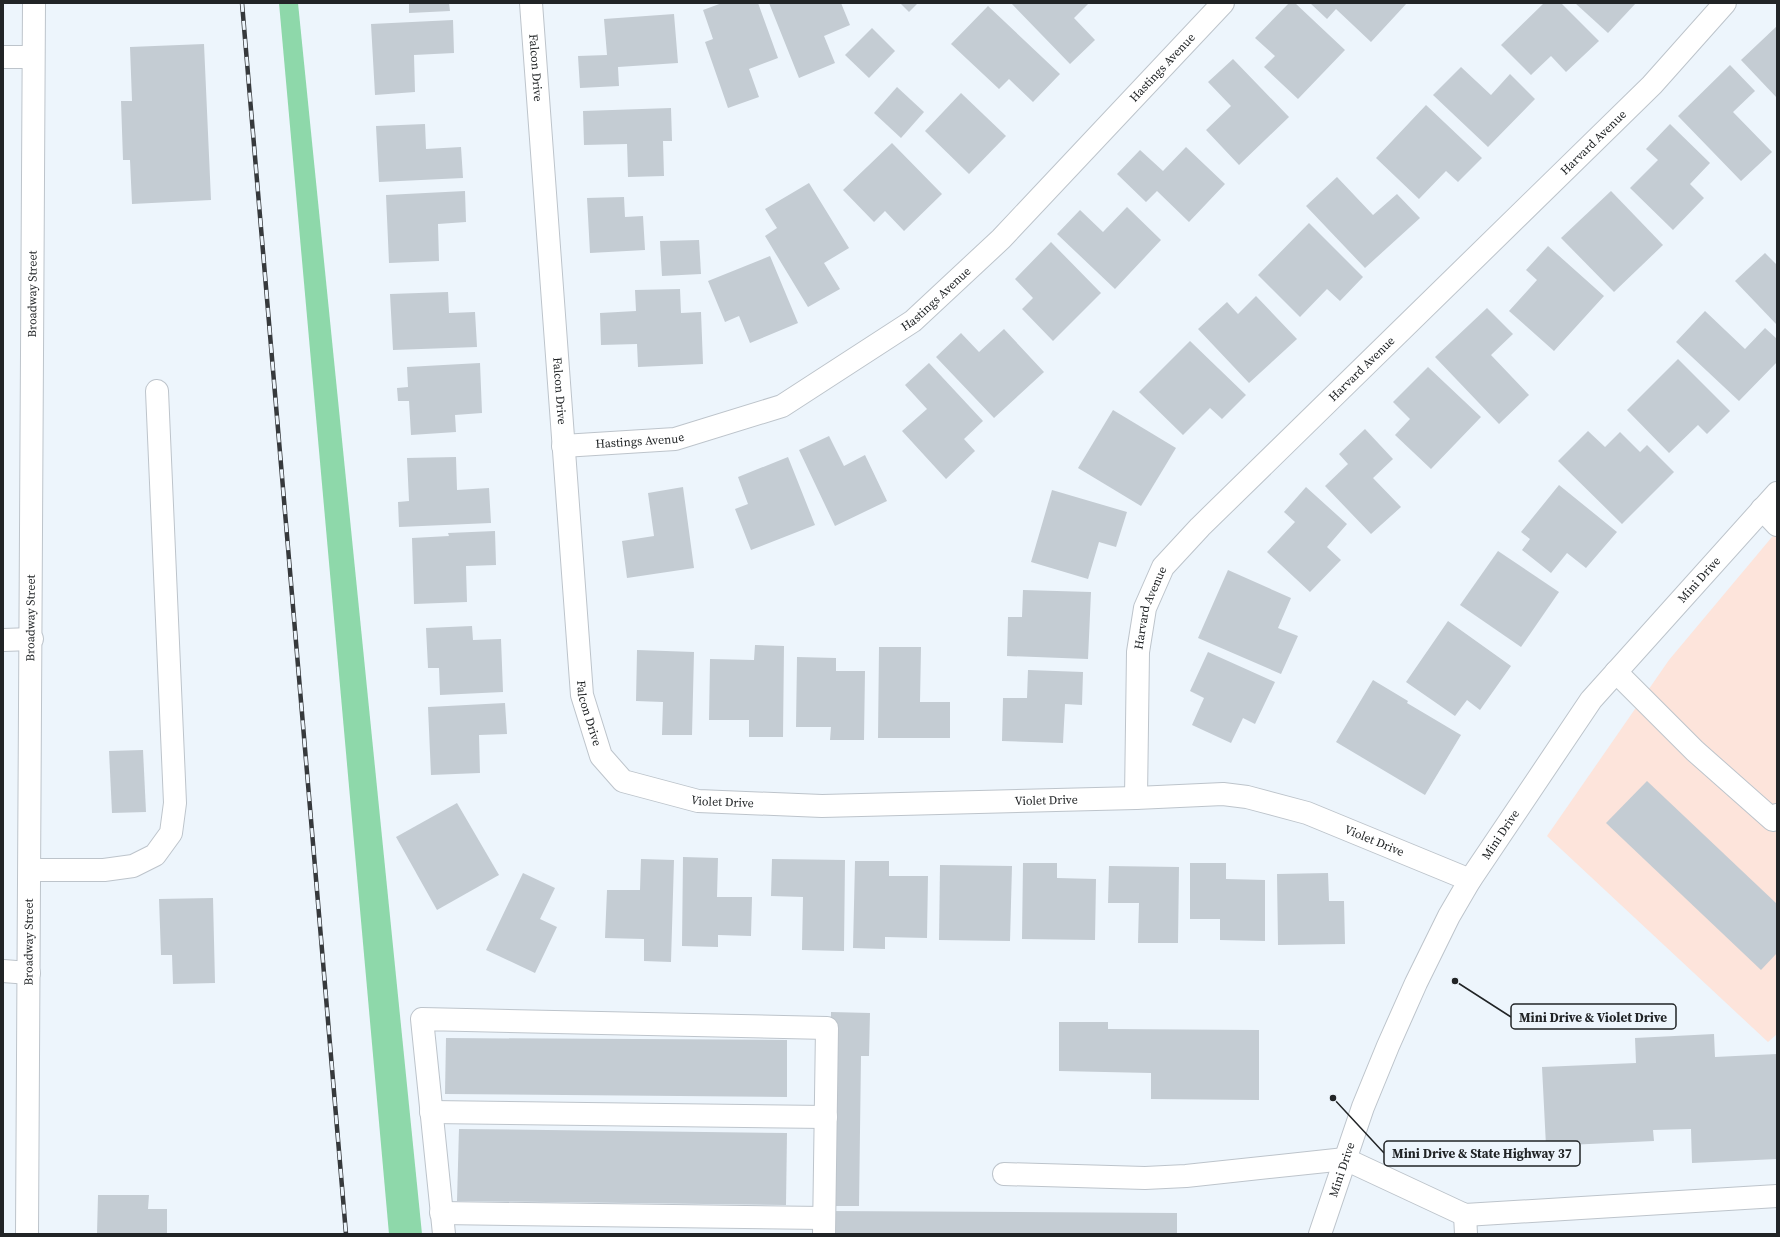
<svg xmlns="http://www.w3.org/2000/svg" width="1780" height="1237" font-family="'Source Serif 4',serif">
  <rect width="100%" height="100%" fill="#edf5fc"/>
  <!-- commercial -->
  <path fill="#fde4db" d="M1777 531V1034L1768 1042 1547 836 1669 660Z"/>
  <!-- green -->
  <path fill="#8ed8aa" d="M279 3H298L422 1234H389Z"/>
  <!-- building -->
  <g fill="#c4ccd3">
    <path d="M409 3H449L450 11 409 13Z"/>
    <path d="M722 3H758L778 58 749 69 759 97 728 108 705 42 713 39 703 10Z"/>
    <path d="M769 3H841L850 25 824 36 835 63 799 78Z"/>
    <path d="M900 3H918L909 12Z"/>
    <path d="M1011 3H1089L1074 18 1095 40 1070 64Z"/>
    <path d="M1289 3H1295L1345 50 1298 99 1264 67 1275 56 1255 38Z"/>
    <path d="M1310 3H1407L1371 42 1336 9 1327 19Z"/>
    <path d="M1544 3H1561L1599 41 1566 72 1551 56 1531 75 1501 45Z"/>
    <path d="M1575 3H1636L1608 33Z"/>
    <path d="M988 6 1060 74 1033 102 1009 79 999 89 951 44Z"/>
    <path d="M674 14 678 63 618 67 619 86 580 88 578 56 607 55 604 19Z"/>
    <path d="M453 20 454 53 414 55 415 92 375 95 371 24Z"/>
    <path d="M1777 26V98L1741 60Z"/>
    <path d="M872 28 895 51 869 78 845 55Z"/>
    <path d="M204 44 211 200 132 204 130 160H123L121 101H132L130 47Z"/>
    <path d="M1233 59 1289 117 1239 165 1206 130 1231 106 1208 82Z"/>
    <path d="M1730 65 1755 91 1733 112 1772 152 1741 181 1678 116Z"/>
    <path d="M1461 67 1491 95 1510 74 1535 99 1488 147 1433 95Z"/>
    <path d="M897 87 924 112 901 138 874 113Z"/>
    <path d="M961 93 1006 136 969 174 925 131Z"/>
    <path d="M1426 105 1482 158 1458 182 1446 171 1419 199 1376 158Z"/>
    <path d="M671 108 672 141H663L664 176 628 177 627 144 584 145 583 111Z"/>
    <path d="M425 124 426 149 461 147 463 178 379 182 376 126Z"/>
    <path d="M1670 124 1710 163 1690 184 1704 198 1673 230 1630 188 1658 160 1646 149Z"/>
    <path d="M892 143 942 194 904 231 885 211 874 222 843 190Z"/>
    <path d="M1186 147 1225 184 1189 222 1157 191 1146 202 1117 174 1140 150 1163 171Z"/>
    <path d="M1337 177 1373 215 1397 194 1420 218 1365 268 1306 206Z"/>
    <path d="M809 183 849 248 824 263 840 289 808 307 765 236 777 228 765 209Z"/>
    <path d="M465 191 466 222 438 224 439 261 389 263 386 195Z"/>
    <path d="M1611 191 1663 245 1614 292 1561 238Z"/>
    <path d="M624 197 625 217 643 216 645 250 590 253 587 198Z"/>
    <path d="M1127 207 1161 240 1115 289 1057 234 1080 210 1103 232Z"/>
    <path d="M1309 223 1363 277 1340 301 1327 289 1300 317 1258 275Z"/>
    <path d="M699 240 701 274 662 276 660 241Z"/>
    <path d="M1051 242 1101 293 1053 341 1022 309 1033 298 1015 279Z"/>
    <path d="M1548 246 1604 296 1554 351 1509 311 1537 280 1526 270Z"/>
    <path d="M1765 253 1777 265V325L1735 281Z"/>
    <path d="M770 256 798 323 750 343 739 316 725 322 708 281Z"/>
    <path d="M680 289 681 313 701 312 703 364 638 367 637 344 601 345 600 313 636 311 635 290Z"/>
    <path d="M448 292 449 313 475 312 477 347 393 350 390 294Z"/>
    <path d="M1256 296 1297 339 1249 383 1198 329 1227 302 1238 314Z"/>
    <path d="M1487 308 1513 334 1491 355 1529 395 1499 424 1435 357Z"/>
    <path d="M1705 311 1745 349 1765 328 1777 339V362L1739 401 1676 342Z"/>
    <path d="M1004 329 1044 372 994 418 936 357 961 333 979 352Z"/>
    <path d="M1190 341 1246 395 1222 419 1210 408 1183 435 1139 392Z"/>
    <path d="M1678 359 1730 411 1707 434 1698 425 1669 453 1627 410Z"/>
    <path d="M480 363 482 413 455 415 456 432 411 435 409 401H398L397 388 408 387 407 367Z"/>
    <path d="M929 363 983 421 964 439 975 451 946 479 902 431 927 409 905 385Z"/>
    <path d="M1428 367 1481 417 1431 469 1395 435 1410 419 1393 402Z"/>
    <path d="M1113 410 1176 448 1141 506 1078 468Z"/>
    <path d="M1365 429 1393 459 1373 478 1401 507 1371 534 1325 486 1348 464 1339 454Z"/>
    <path d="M1588 431 1605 447 1620 432 1640 452 1647 445 1674 472 1622 524 1558 461Z"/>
    <path d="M829 436 844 466 865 455 887 501 835 526 799 450Z"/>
    <path d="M456 457 457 490 489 488 491 523 399 527 398 502 409 501 407 458Z"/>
    <path d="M788 457 815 525 751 550 735 509 748 504 738 477Z"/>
    <path d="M1559 485 1617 532 1586 568 1567 553 1551 573 1522 550 1530 539 1521 532Z"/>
    <path d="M683 487 694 568 627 578 622 541 654 536 648 493Z"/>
    <path d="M1306 487 1347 524 1327 547 1341 560 1310 592 1267 552 1295 522 1284 512Z"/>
    <path d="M1052 490 1127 512 1116 547 1099 542 1088 579 1031 562Z"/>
    <path d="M495 531 496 565 466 566 467 602 414 604 412 538 449 536 448 533Z"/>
    <path d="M1498 551 1559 592 1521 647 1460 605Z"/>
    <path d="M1228 570 1291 598 1278 628 1298 636 1281 674 1198 638Z"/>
    <path d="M1023 590 1091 592 1088 659 1007 656 1008 617H1022Z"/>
    <path d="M1448 621 1511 666 1480 710 1467 700 1455 716 1406 682Z"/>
    <path d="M472 626 473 640 501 639 503 692 440 695 439 668H428L426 628Z"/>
    <path d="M755 645 784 646 783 737H749V720H709L710 659 754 660Z"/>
    <path d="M879 647H921L920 702H950V738H878Z"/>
    <path d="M637 650 694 652 692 735H662L663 702 636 701Z"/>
    <path d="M1208 652 1275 682 1255 724 1243 718 1231 743 1192 725 1204 698 1190 691Z"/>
    <path d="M797 657 836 658V671H865L864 740H830L831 727H796Z"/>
    <path d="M1028 670 1083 672 1082 705 1065 704 1063 743 1002 741 1003 698H1027Z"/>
    <path d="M1373 680 1408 701 1407 703 1461 735 1425 795 1336 742Z"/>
    <path d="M505 703 507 734 479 735 480 773 431 775 428 707Z"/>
    <path d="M143 750 146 812 112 813 109 751Z"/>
    <path d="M1647 781 1777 904V953L1761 970 1606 823Z"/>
    <path d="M457 803 499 875 437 910 396 837Z"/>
    <path d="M683 857 718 858 717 897H752L751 936 718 935V947L682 946Z"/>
    <path d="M641 859 674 860 671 962 644 961V939L605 938 607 890H640Z"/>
    <path d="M772 859 845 860 844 951 802 950 803 897 771 896Z"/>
    <path d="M855 861H889V876H928L927 938 885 937V949L853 948Z"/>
    <path d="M1023 863H1057V878L1096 879 1095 940 1022 939Z"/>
    <path d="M1190 863H1226V879L1265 880V941L1220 940V919H1190Z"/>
    <path d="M940 865 1012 866 1010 941 939 940Z"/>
    <path d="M1109 866 1179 867 1178 943H1138L1139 903H1108Z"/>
    <path d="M523 873 555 888 540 919 557 927 535 973 486 950Z"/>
    <path d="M1328 873 1329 901H1344L1345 944 1278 945 1277 874Z"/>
    <path d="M213 898 215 983 173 984 172 955H161L159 899Z"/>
    <path d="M831 1012 870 1013 869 1056H861L859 1206H828Z"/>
    <path d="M1059 1022H1108V1029L1259 1030V1100L1151 1099V1073L1059 1071Z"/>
    <path d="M1714 1034 1715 1057 1777 1054V1159L1692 1163 1691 1129 1653 1130 1654 1141 1546 1146 1542 1067 1636 1063 1635 1038Z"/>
    <path d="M446 1038 787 1040V1097L445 1094Z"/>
    <path d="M459 1129 787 1133 786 1205 457 1201Z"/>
    <path d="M98 1195H149L148 1209H167V1234H97Z"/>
    <path d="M828 1211 1177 1213V1234H828Z"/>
  </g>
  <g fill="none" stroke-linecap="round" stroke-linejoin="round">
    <!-- minor casing -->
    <g stroke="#bdc4cb" stroke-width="24">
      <g id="minor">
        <path id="s1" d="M531 3 582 695 601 756 623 781 698 801 822 806 1136 798 1223 794 1247 797 1307 813 1470 880"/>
        <path d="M3 57H33"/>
        <path id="s2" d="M563 446 675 439 782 406 913 321 1001 239 1223 3"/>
        <path d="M1762 509 1777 525"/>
        <path d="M3 640 32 639"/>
        <path d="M1616 672 1695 751 1773 820 1777 815"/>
        <path id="s3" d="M1136 798 1138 652 1145 608 1163 567 1200 527 1652 85 1725 3"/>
        <path d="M30 870H104L133 866 155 855 171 833 175 803 157 391"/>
        <path d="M3 971 29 973"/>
        <path d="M431 1112 826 1117"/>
        <path d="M1004 1174 1145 1178 1186 1176 1345 1159 1465 1215 1777 1196"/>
        <path d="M441 1213 824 1218"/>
        <path d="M1465 1215 1466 1234"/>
        <path d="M444 1234 422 1019 827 1028 824 1234"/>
        <path id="s4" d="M1320 1234 1363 1107 1388 1046 1416 983 1449 916 1470 880 1591 700 1777 493"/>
      </g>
    </g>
    <!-- major casing -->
    <g stroke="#bdc4cb" stroke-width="24">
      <g id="major">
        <path id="s5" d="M27 1234 34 3"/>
      </g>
    </g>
    <!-- minor -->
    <use href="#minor" stroke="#fff" stroke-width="22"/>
    <!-- major -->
    <use href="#major" stroke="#fff" stroke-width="22"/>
    <!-- rail casing -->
    <g stroke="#36393c" stroke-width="4.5">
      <path id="rail" d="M242 3 346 1234"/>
    </g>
    <!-- rail -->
    <use href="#rail" stroke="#edf5fc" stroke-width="3" stroke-dasharray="9" stroke-linecap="butt"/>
  </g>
  <g text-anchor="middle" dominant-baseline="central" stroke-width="3" stroke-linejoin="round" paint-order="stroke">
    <!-- street labels -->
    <g font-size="12" fill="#212426" stroke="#edf5fc">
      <text stroke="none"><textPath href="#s2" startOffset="736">Hastings Avenue</textPath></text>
      <text stroke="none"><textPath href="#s1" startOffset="65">Falcon Drive</textPath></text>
      <text stroke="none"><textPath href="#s3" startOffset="840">Harvard Avenue</textPath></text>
      <text stroke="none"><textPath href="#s5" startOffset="940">Broadway Street</textPath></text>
      <text stroke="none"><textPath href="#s2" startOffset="412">Hastings Avenue</textPath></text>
      <text stroke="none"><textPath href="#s3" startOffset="516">Harvard Avenue</textPath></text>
      <text stroke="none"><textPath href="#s1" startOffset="389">Falcon Drive</textPath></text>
      <text stroke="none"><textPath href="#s2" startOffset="77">Hastings Avenue</textPath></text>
      <text stroke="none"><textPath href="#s4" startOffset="764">Mini Drive</textPath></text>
      <text stroke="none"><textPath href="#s3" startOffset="192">Harvard Avenue</textPath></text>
      <text stroke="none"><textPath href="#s5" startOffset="616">Broadway Street</textPath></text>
      <text stroke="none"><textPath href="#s1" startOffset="713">Falcon Drive</textPath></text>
      <text stroke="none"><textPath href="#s1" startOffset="893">Violet Drive</textPath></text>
      <text stroke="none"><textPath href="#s1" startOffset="1217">Violet Drive</textPath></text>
      <text stroke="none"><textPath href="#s4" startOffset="440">Mini Drive</textPath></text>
      <text stroke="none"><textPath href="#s1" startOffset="1553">Violet Drive</textPath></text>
      <text stroke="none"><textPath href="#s5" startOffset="292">Broadway Street</textPath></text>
      <text stroke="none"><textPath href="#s4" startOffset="68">Mini Drive</textPath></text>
    </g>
  </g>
  <!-- callouts -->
  <path fill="none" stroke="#212426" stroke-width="1.5" d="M1455 981L1511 1017M1333 1098L1384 1153"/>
  <g fill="#212426" stroke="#edf5fc" stroke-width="1.5">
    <circle cx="1455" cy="981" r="4"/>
    <circle cx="1333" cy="1098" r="4"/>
  </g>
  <g fill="#edf5fc" stroke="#212426" stroke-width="1.5">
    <rect x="1511" y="1004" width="165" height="25" rx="4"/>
    <rect x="1384" y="1141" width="196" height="25" rx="4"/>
  </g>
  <g font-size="13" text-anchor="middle" font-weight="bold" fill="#212426">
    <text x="1593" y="1022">Mini Drive &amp; Violet Drive</text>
    <text x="1482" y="1158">Mini Drive &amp; State Highway 37</text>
  </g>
  <!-- border -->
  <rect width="1780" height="1237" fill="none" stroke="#212426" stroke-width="8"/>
</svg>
